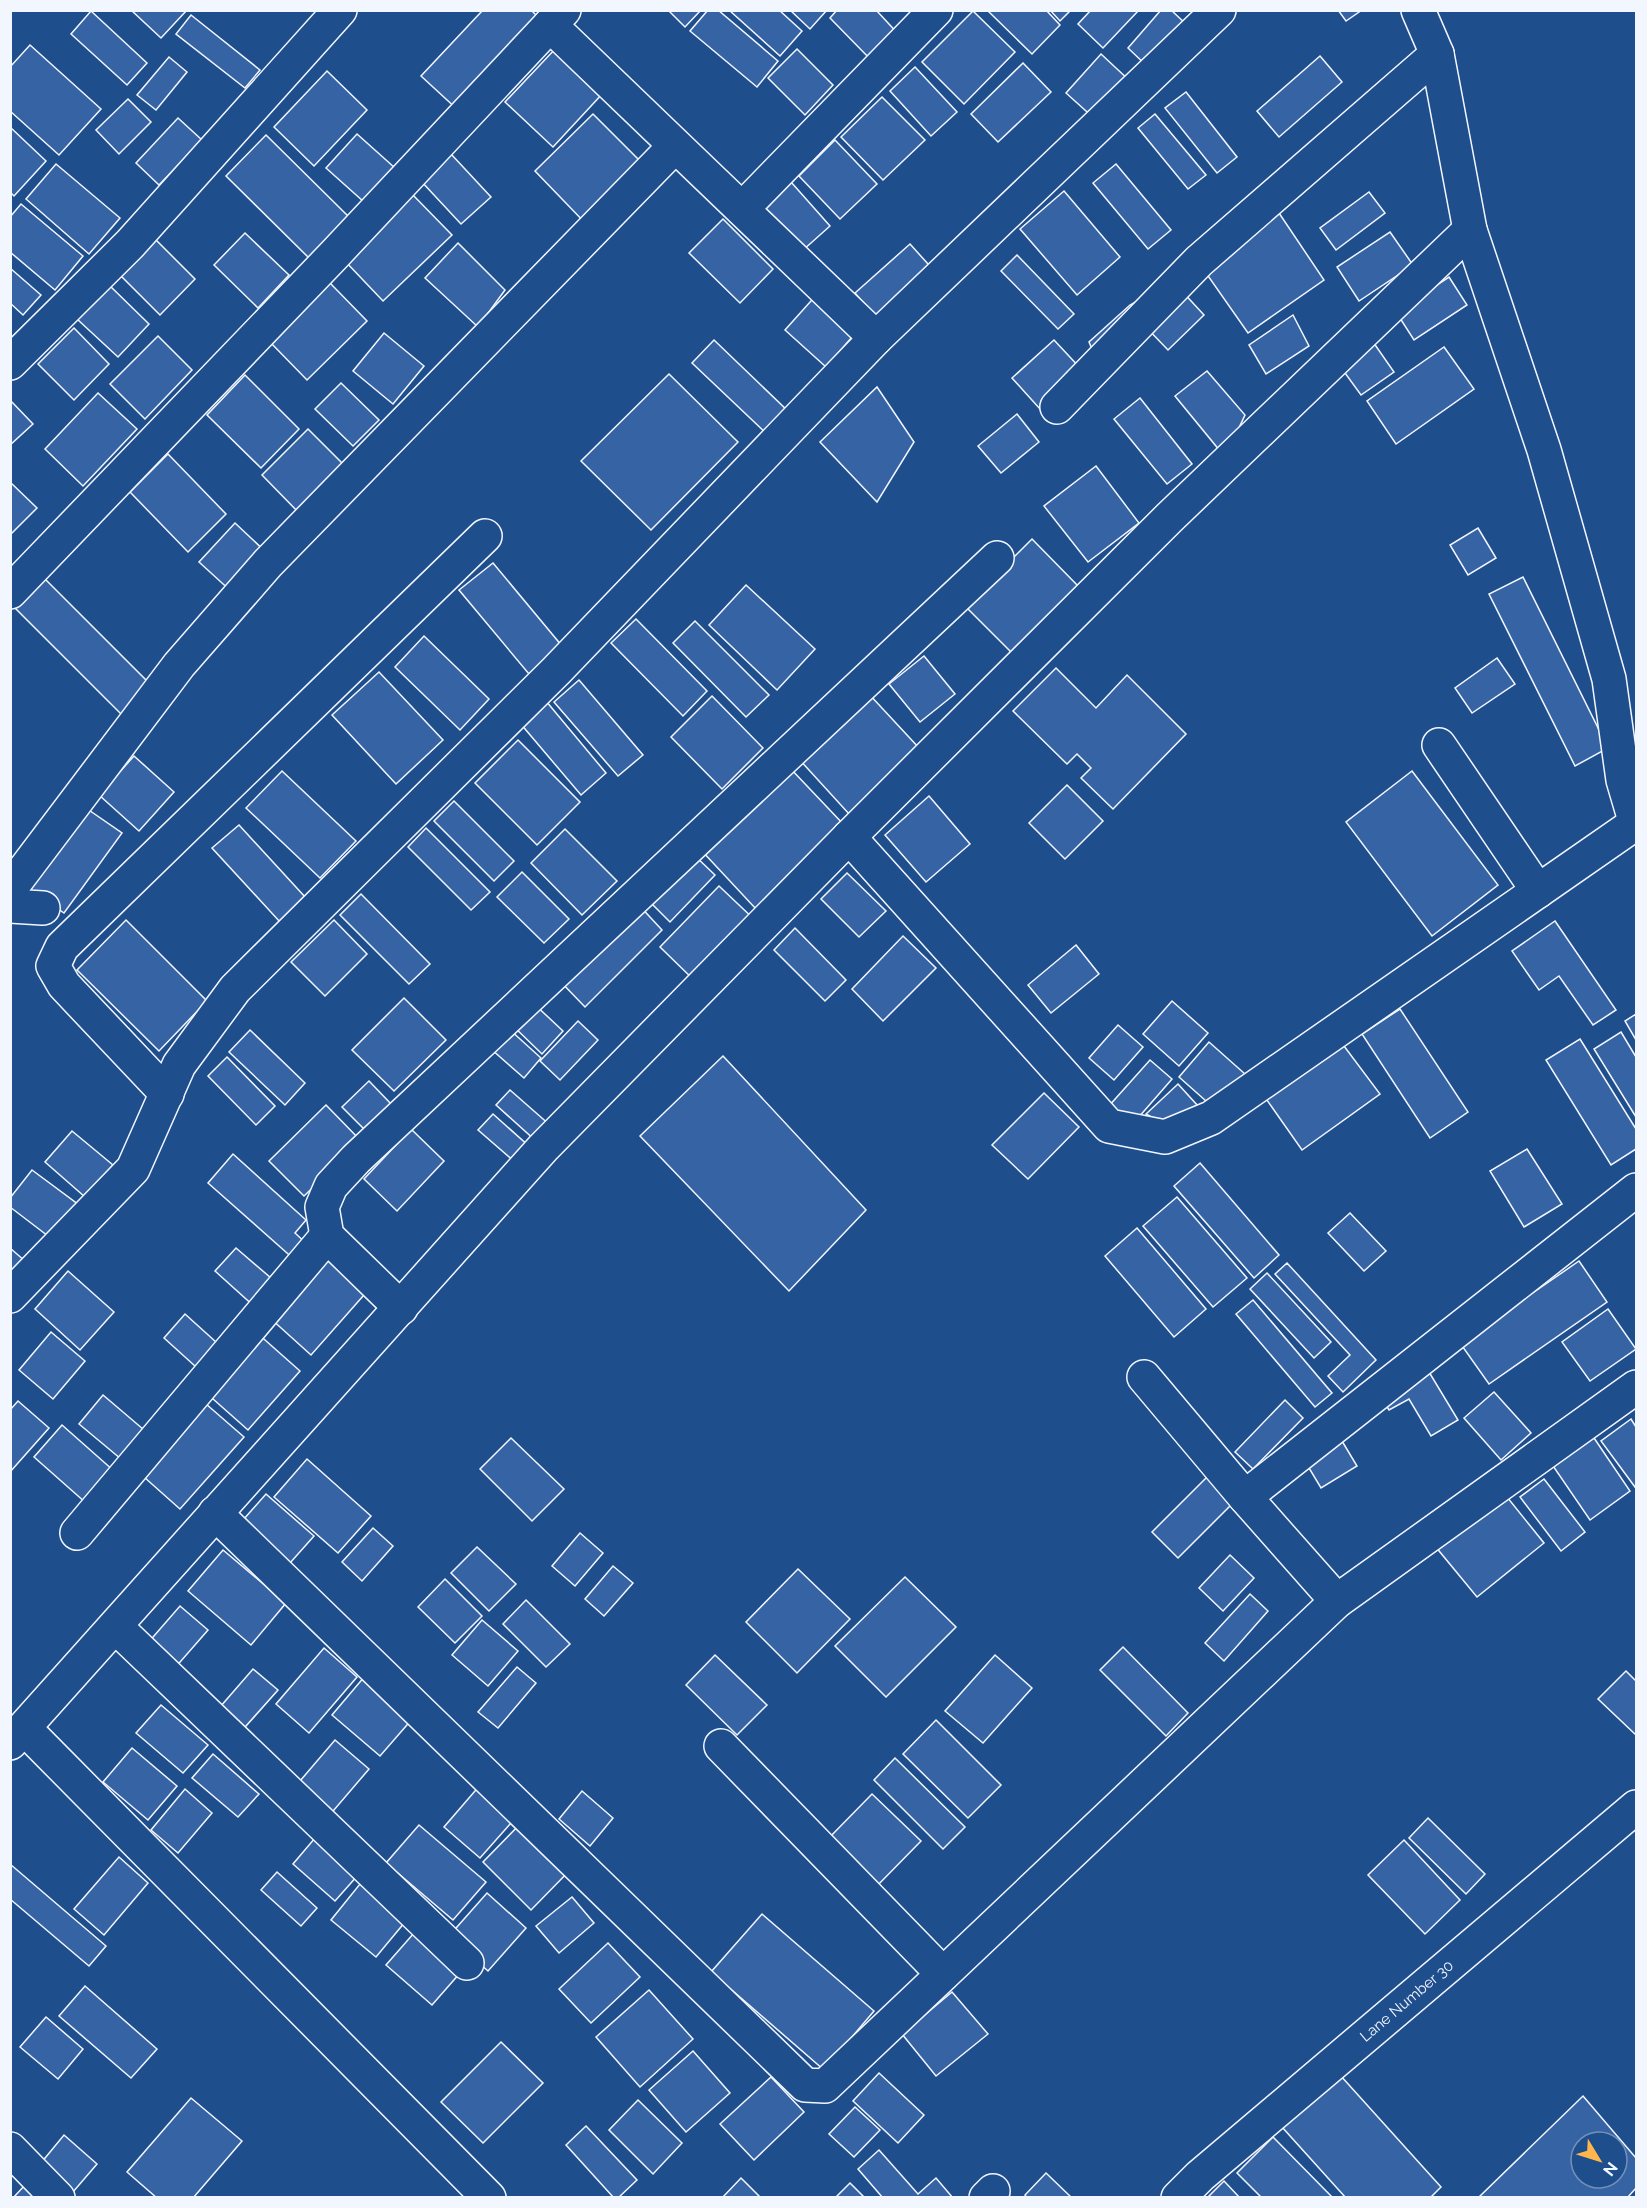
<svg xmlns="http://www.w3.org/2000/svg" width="1647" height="2208" font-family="Raleway,sans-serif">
  <rect width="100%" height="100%" fill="#1f4e8c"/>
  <!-- building -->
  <g fill="#3563a3" stroke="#f2f6ff" stroke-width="1.5" fill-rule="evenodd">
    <path d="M131 10H187L161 38Z"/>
    <path d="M483 10H531L543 22 459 111 421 76Z"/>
    <path d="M668 10H701L685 27Z"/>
    <path d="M708 10H718L778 61 757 87 690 31Z"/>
    <path d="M729 10H779L802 31 780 56Z"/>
    <path d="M790 10H827L810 29Z"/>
    <path d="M837 10H876L901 37 874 63 830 18Z"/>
    <path d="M987 10H1046L1060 25 1032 54Z"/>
    <path d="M1050 10H1071L1060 21Z"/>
    <path d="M1091 10H1139L1103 48 1078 24Z"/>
    <path d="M1161 10H1171L1188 26 1149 68 1128 48Z"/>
    <path d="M1338 10H1362L1346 21Z"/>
    <path d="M91 11 147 63 127 85 71 34Z"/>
    <path d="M973 11 1015 52 964 104 922 62Z"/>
    <path d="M191 15 260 70 245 88 176 34Z"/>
    <path d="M30 45 101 109 59 155 10 111V67Z"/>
    <path d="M556 48 604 92 553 147 505 102Z"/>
    <path d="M797 49 833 85 805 115 768 78Z"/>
    <path d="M1101 54 1131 82 1096 120 1066 93Z"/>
    <path d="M1320 56 1342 82 1279 137 1257 111Z"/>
    <path d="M169 57 187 72 156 110 137 95Z"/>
    <path d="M1023 63 1051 92 998 142 971 114Z"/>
    <path d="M915 67 957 112 931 136 890 91Z"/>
    <path d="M327 71 367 110 314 166 274 127Z"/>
    <path d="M1186 92 1237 157 1217 173 1165 108Z"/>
    <path d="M882 97 925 140 883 180 841 137Z"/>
    <path d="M128 99 151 122 119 154 96 130Z"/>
    <path d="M593 114 648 169 589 227 535 171Z"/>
    <path d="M1155 114 1206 175 1188 189 1138 128Z"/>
    <path d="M178 118 202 140 159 185 136 163Z"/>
    <path d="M10 127 46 161 14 196 10 192Z"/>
    <path d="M357 134 395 168 364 202 326 168Z"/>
    <path d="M266 135 350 218 310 259 226 176Z"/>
    <path d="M835 140 877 184 840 219 799 176Z"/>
    <path d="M451 154 491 197 461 224 421 181Z"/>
    <path d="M56 164 120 218 89 254 26 199Z"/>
    <path d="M1116 164 1171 230 1148 249 1093 183Z"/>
    <path d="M791 182 830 226 802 251 762 207Z"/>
    <path d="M1064 191 1120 257 1077 295 1020 229Z"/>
    <path d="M1369 192 1385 213 1336 250 1320 228Z"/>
    <path d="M412 194 452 235 383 301 344 260Z"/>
    <path d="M21 204 83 256 55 290 10 252V217Z"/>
    <path d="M1277 210 1324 280 1248 333 1199 263Z"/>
    <path d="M723 219 773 269 740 303 689 253Z"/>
    <path d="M1390 232 1413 265 1359 301 1337 267Z"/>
    <path d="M245 233 289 275 258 308 214 265Z"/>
    <path d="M152 236 195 279 160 315 117 272Z"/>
    <path d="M458 243 505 290 478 327 425 278Z"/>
    <path d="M910 244 937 274 882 324 855 293Z"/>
    <path d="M1017 255 1074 314 1058 329 1001 271Z"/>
    <path d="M10 268 41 295 23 315 10 303Z"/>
    <path d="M1449 277 1467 305 1414 340 1396 312Z"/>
    <path d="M330 283 367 321 307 380 270 342Z"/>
    <path d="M109 285 149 324 118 357 77 319Z"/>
    <path d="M1180 289 1204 315 1168 350 1143 324Z"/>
    <path d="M1157 290 1094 354 1089 342 1130 305Z"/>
    <path d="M819 292 859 329 826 367 785 330Z"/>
    <path d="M1293 315 1309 346 1266 374 1249 345Z"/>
    <path d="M74 328 109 364 74 400 38 364Z"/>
    <path d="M384 333 424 366 393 404 353 371Z"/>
    <path d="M158 336 192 370 145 419 110 384Z"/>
    <path d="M1371 339 1394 372 1361 395 1337 362Z"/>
    <path d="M714 340 790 413 769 436 692 363Z"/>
    <path d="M1054 340 1082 370 1040 409 1012 378Z"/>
    <path d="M1444 347 1474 389 1396 444 1367 401Z"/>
    <path d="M1207 371 1245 415 1225 457 1175 396Z"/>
    <path d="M669 374 738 442 651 530 581 461Z"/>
    <path d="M245 375 299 429 261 468 207 415Z"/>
    <path d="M341 383 379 420 353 446 315 409Z"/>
    <path d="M877 387 914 442 877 502 820 442Z"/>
    <path d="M98 393 137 429 83 486 45 449Z"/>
    <path d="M1140 398 1192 464 1167 484 1114 419Z"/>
    <path d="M10 400 33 424 10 445Z"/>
    <path d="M1017 414 1039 442 1001 473 978 446Z"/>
    <path d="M308 429 346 467 300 514 262 475Z"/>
    <path d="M168 454 226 514 188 552 130 492Z"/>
    <path d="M1096 466 1139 523 1088 562 1044 506Z"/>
    <path d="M10 482 37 508 10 535Z"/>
    <path d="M235 523 269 555 234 594 199 562Z"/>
    <path d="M1478 528 1496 558 1468 575 1450 545Z"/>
    <path d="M1032 539 1080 588 1013 654 965 606Z"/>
    <path d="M493 563 562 646 529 674 459 590Z"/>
    <path d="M1523 577 1608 748 1575 766 1489 594Z"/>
    <path d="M44 578 152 686 123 716 15 608Z"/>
    <path d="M746 585 815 649 777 690 709 625Z"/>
    <path d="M636 619 707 691 683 716 611 643Z"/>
    <path d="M695 621 769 695 746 717 673 643Z"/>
    <path d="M424 636 489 699 460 730 395 667Z"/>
    <path d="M924 656 955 694 920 722 889 684Z"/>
    <path d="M1497 658 1515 684 1472 713 1455 688Z"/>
    <path d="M1056 668 1096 708 1127 675 1186 734 1113 809 1081 778 1091 768 1077 754 1067 764 1013 711Z"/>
    <path d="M379 672 443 740 396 784 332 715Z"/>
    <path d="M579 680 643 755 618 776 554 702Z"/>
    <path d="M868 693 920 749 850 815 798 758Z"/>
    <path d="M712 696 763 748 722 789 671 737Z"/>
    <path d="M546 701 606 773 581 795 520 723Z"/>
    <path d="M518 740 580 802 537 845 475 783Z"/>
    <path d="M134 756 174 792 139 831 99 795Z"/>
    <path d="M789 767 845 826 756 909 701 850Z"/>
    <path d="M282 771 356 841 320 878 246 808Z"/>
    <path d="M1412 771 1498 885 1432 936 1346 822Z"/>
    <path d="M1067 785 1103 821 1065 859 1029 823Z"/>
    <path d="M929 796 970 844 926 882 885 835Z"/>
    <path d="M454 801 514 861 494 881 434 821Z"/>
    <path d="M83 806 122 833 64 913 25 886Z"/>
    <path d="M239 825 306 898 280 922 212 848Z"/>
    <path d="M426 828 490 892 471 910 408 847Z"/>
    <path d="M565 829 617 881 582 915 531 863Z"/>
    <path d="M693 854 715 875 670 922 649 901Z"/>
    <path d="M522 872 569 919 544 943 497 897Z"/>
    <path d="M847 873 886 911 859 937 821 899Z"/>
    <path d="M719 886 758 923 698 984 660 947Z"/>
    <path d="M361 894 430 964 409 984 340 915Z"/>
    <path d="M636 902 662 930 585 1007 558 979Z"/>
    <path d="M126 920 207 1001 159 1051 77 970Z"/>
    <path d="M334 920 367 954 325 996 291 962Z"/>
    <path d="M1555 921 1616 1010 1593 1025 1559 976 1539 990 1512 951Z"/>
    <path d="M795 928 846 980 825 1001 774 950Z"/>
    <path d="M903 936 936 968 883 1021 852 989Z"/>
    <path d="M1076 945 1099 974 1051 1013 1028 985Z"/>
    <path d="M404 998 446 1040 394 1091 352 1050Z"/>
    <path d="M531 1001 563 1031 542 1054 510 1023Z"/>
    <path d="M1172 1001 1208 1033 1179 1066 1143 1034Z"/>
    <path d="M1400 1009 1468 1112 1430 1138 1362 1034Z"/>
    <path d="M1636 1014V1040L1625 1021Z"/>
    <path d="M578 1021 598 1040 560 1080 540 1061Z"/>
    <path d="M1118 1025 1143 1047 1114 1080 1089 1058Z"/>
    <path d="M509 1029 541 1058 524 1078 491 1049Z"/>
    <path d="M250 1030 305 1083 285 1105 229 1052Z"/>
    <path d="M1621 1032 1636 1057V1117L1594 1049Z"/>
    <path d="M1338 1038 1380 1094 1302 1150 1262 1093Z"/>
    <path d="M1580 1039 1636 1129V1149L1611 1165 1546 1060Z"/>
    <path d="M1209 1042 1245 1074 1215 1109 1179 1077Z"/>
    <path d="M723 1056 866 1210 789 1291 640 1136Z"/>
    <path d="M227 1057 275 1106 256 1125 208 1076Z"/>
    <path d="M1150 1060 1172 1079 1131 1126 1108 1107Z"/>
    <path d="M369 1081 393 1106 367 1132 342 1107Z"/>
    <path d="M1178 1084 1198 1106 1171 1128 1146 1114Z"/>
    <path d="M510 1090 551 1126 537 1142 496 1105Z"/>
    <path d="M1044 1093 1079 1127 1028 1179 992 1145Z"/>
    <path d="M326 1105 361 1141 304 1196 269 1161Z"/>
    <path d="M493 1114 530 1147 516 1163 478 1130Z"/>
    <path d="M411 1129 444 1161 397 1211 364 1179Z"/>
    <path d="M72 1131 113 1165 85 1197 45 1162Z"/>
    <path d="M1527 1149 1562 1204 1524 1227 1490 1171Z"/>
    <path d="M233 1154 306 1220 295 1233 309 1246 296 1261 208 1183Z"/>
    <path d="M1200 1163 1279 1255 1254 1278 1174 1186Z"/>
    <path d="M32 1170 79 1205 52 1239 10 1207V1198Z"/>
    <path d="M1177 1197 1247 1278 1213 1307 1143 1226Z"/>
    <path d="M1350 1213 1386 1251 1364 1271 1328 1233Z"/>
    <path d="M1137 1228 1206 1309 1174 1337 1105 1256Z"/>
    <path d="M10 1248 25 1261 10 1277Z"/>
    <path d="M236 1248 278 1284 256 1308 215 1271Z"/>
    <path d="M330 1250 371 1287 311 1355 270 1318Z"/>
    <path d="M1579 1261 1607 1302 1489 1384 1460 1343Z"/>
    <path d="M1287 1263 1376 1360 1343 1392 1328 1376 1350 1355 1275 1274Z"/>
    <path d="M68 1271 114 1312 80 1350 35 1309Z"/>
    <path d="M1267 1273 1331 1342 1314 1358 1250 1289Z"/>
    <path d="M1253 1300 1332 1393 1315 1407 1236 1314Z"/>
    <path d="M1608 1309 1636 1349 1590 1381 1562 1342Z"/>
    <path d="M185 1314 227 1352 206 1376 164 1338Z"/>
    <path d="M51 1332 85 1361 53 1399 19 1370Z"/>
    <path d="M256 1332 300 1371 248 1430 204 1391Z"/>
    <path d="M1426 1367 1458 1420 1431 1436 1409 1399 1389 1410 1380 1395Z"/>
    <path d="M1494 1392 1531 1433 1501 1460 1464 1418Z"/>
    <path d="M103 1395 150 1435 127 1464 79 1424Z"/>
    <path d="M198 1397 244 1437 180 1509 135 1469Z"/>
    <path d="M1285 1400 1303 1418 1253 1469 1235 1452Z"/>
    <path d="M18 1401 49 1428 10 1472V1410Z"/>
    <path d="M1631 1419 1636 1427V1486L1635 1487 1601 1441Z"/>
    <path d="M62 1425 114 1471 86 1503 34 1457Z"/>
    <path d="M1592 1435 1630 1491 1590 1520 1551 1463Z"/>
    <path d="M511 1438 564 1489 532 1521 480 1469Z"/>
    <path d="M1342 1441 1357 1466 1321 1488 1306 1463Z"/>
    <path d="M307 1459 371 1516 338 1553 274 1497Z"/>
    <path d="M1211 1473 1237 1499 1178 1558 1152 1532Z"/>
    <path d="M1544 1479 1585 1532 1561 1551 1520 1497Z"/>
    <path d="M1503 1492 1544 1543 1477 1597 1435 1546Z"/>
    <path d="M266 1494 314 1536 290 1563 243 1520Z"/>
    <path d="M373 1528 393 1546 362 1581 342 1562Z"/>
    <path d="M580 1533 603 1553 575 1586 552 1566Z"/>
    <path d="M477 1547 516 1584 489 1611 451 1573Z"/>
    <path d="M223 1550 286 1603 251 1645 188 1591Z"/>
    <path d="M1230 1555 1254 1578 1223 1611 1199 1588Z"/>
    <path d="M613 1566 633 1583 604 1616 585 1599Z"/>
    <path d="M798 1569 850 1619 797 1673 746 1622Z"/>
    <path d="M905 1577 956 1627 886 1697 835 1646Z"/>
    <path d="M445 1579 482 1616 455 1643 418 1607Z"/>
    <path d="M1250 1594 1268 1611 1224 1661 1205 1643Z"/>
    <path d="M526 1600 570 1644 546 1667 503 1624Z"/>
    <path d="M180 1606 208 1630 174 1669 147 1644Z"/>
    <path d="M482 1620 518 1651 488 1686 452 1655Z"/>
    <path d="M1123 1647 1188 1713 1166 1736 1100 1670Z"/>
    <path d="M324 1648 357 1677 309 1733 276 1704Z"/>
    <path d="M715 1655 767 1705 737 1735 686 1685Z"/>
    <path d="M995 1655 1032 1688 983 1743 945 1711Z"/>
    <path d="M517 1667 536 1683 498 1728 478 1712Z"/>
    <path d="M253 1669 278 1690 238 1735 214 1714Z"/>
    <path d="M1626 1671 1636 1681V1735L1598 1699Z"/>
    <path d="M365 1676 413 1718 380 1756 332 1715Z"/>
    <path d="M161 1705 208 1745 183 1773 136 1733Z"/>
    <path d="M936 1720 1001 1785 968 1818 903 1754Z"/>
    <path d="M335 1740 369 1769 328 1817 294 1788Z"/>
    <path d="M132 1748 177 1786 148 1820 103 1782Z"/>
    <path d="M213 1754 259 1794 238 1817 192 1778Z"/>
    <path d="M895 1758 965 1827 943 1849 874 1780Z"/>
    <path d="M481 1784 518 1815 480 1858 444 1827Z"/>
    <path d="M185 1789 212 1813 178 1853 151 1830Z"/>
    <path d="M582 1791 613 1818 590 1846 559 1819Z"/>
    <path d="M872 1794 921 1841 875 1888 826 1841Z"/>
    <path d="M526 1818 574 1866 531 1910 483 1862Z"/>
    <path d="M1428 1818 1485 1874 1466 1894 1409 1838Z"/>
    <path d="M419 1825 486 1882 453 1920 386 1863Z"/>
    <path d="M315 1838 358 1875 335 1901 293 1864Z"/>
    <path d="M1404 1840 1460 1900 1425 1934 1368 1875Z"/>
    <path d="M119 1857 148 1883 104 1935 74 1909Z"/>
    <path d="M10 1864 106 1946 89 1966 10 1899Z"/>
    <path d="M277 1872 317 1908 301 1926 261 1890Z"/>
    <path d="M360 1884 405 1922 376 1957 331 1920Z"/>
    <path d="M487 1893 526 1928 488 1971 449 1936Z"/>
    <path d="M572 1897 594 1923 559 1953 536 1926Z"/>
    <path d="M762 1914 874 2011 824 2070 711 1972Z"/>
    <path d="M414 1933 460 1973 432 2005 386 1965Z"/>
    <path d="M608 1943 640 1977 591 2023 559 1989Z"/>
    <path d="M85 1986 157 2049 131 2078 59 2016Z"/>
    <path d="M649 1990 693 2039 640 2087 596 2037Z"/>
    <path d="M952 1992 988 2034 936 2076 902 2034Z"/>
    <path d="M46 2017 83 2049 58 2079 20 2047Z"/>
    <path d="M501 2042 543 2083 483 2143 441 2102Z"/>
    <path d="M693 2051 730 2093 686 2132 649 2090Z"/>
    <path d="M879 2073 924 2115 898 2143 853 2101Z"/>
    <path d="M1340 2075 1441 2187 1430 2198H1346L1282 2127Z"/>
    <path d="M771 2077 804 2112 754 2160 720 2124Z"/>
    <path d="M1583 2096 1636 2158V2188L1627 2198H1478ZM1581 2142H1617V2178H1581Z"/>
    <path d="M191 2098 242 2141 193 2198H157L127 2172Z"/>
    <path d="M638 2100 682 2143 653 2174 609 2130Z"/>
    <path d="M855 2107 880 2130 854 2157 829 2134Z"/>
    <path d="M586 2126 637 2180 618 2198H614L566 2145Z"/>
    <path d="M64 2135 97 2164 73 2192 41 2163Z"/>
    <path d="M1273 2137 1333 2198H1262L1237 2173Z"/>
    <path d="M879 2150 918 2194 936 2178 953 2198H883L858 2169Z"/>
    <path d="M1046 2173 1072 2198H1027L1025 2195Z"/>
    <path d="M741 2178 761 2198H722Z"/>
    <path d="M1224 2181 1240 2198H1207Z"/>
    <path d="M850 2183 865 2198H835Z"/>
    <path d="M25 2185 38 2198H13Z"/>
  </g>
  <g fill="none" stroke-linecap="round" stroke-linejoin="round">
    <!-- minor casing -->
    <g stroke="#f2f6ff" stroke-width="36">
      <g id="minor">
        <path d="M1418 10 1437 54 1470 230 1544 450 1609 679 1623 780 1636 824"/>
        <path d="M550 25 876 338"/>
        <path d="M742 209 936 10"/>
        <path d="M10 363 130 244 340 10"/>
        <path d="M1057 407 1199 261 1437 54"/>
        <path d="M10 592 335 254 564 10"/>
        <path d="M1439 745 1538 891"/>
        <path d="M849 837 1109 1126 1165 1137 1211 1118 1636 823"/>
        <path d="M10 889 179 665 268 563 675 146"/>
        <path d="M10 906 43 908"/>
        <path d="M167 1094 64 985 53 966 62 947 485 536"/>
        <path d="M10 1296 133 1169 179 1065 235 989 556 671 876 338 1219 10"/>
        <path d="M401 1308 327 1236 322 1207 331 1186 356 1159 997 558"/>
        <path d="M1144 1377 1245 1497"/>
        <path d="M215 1513 805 2085 825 2086 1337 1601 1636 1387"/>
        <path d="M77 1533 327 1236"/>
        <path d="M1337 1601 1245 1497 1636 1190"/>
        <path d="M116 1627 467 1963"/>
        <path d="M25 1729 489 2198"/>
        <path d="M10 1743 543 1148 849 837 1169 518 1470 230"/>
        <path d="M721 1746 943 1974"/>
        <path d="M10 2149 58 2198"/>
        <path d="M986 2198 993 2191"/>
        <path id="s1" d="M1178 2198 1200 2176 1636 1807"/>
      </g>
    </g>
    <!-- minor -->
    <use href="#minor" stroke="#1f4e8c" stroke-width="33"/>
  </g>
  <g text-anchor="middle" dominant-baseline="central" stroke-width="4.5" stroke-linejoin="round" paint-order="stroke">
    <!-- street labels -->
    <g font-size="15" fill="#f2f6ff" stroke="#1f4e8c">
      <text stroke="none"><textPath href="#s1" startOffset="302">Lane Number 30</textPath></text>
    </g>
  </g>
  <!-- border -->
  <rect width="1647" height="2208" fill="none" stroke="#f2f6ff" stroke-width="24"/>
  <!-- north arrow -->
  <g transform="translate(1599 2160) rotate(128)"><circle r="28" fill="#1f4e8c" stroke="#7391ba" stroke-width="1.5"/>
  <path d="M0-4.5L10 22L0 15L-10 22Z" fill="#ffb74d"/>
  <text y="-9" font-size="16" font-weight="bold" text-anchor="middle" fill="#f2f6ff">N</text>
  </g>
</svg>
